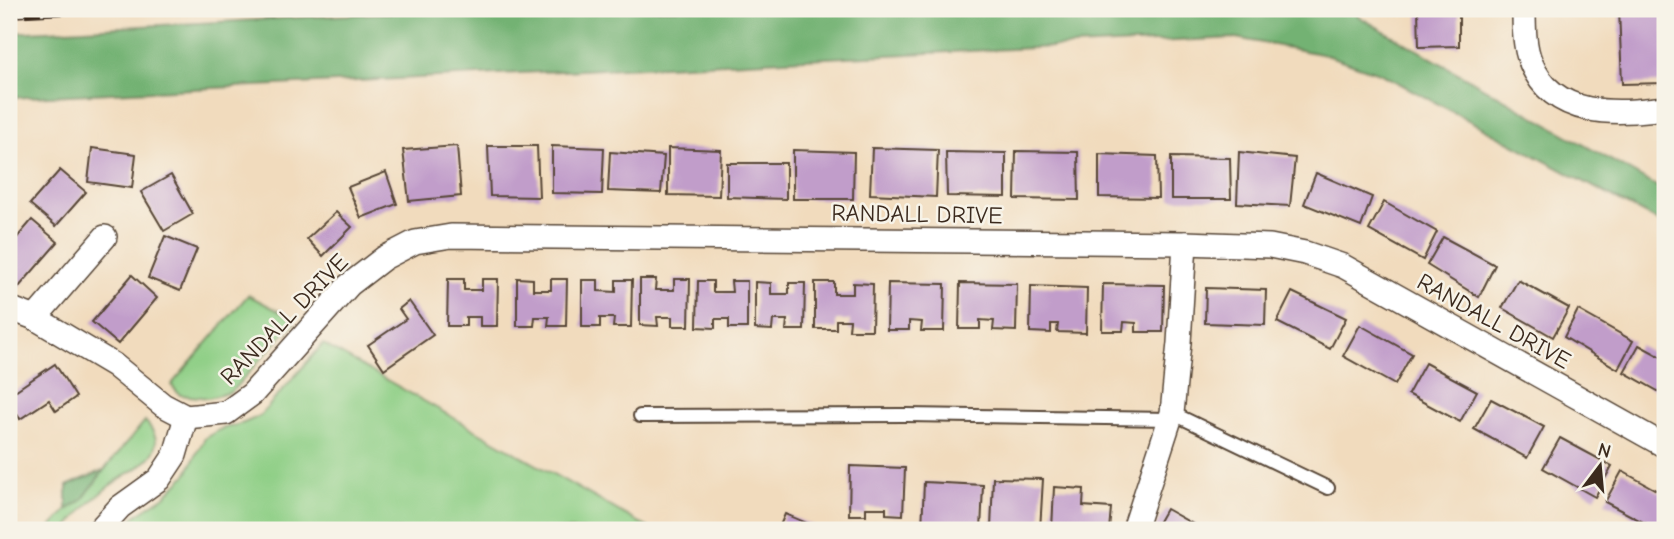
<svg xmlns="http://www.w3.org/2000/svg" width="1674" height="539" font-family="'Comic Neue',sans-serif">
  <rect width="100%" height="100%" fill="#f7f3e8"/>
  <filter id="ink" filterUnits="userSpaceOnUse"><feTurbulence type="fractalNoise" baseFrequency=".0143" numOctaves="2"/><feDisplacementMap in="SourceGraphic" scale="14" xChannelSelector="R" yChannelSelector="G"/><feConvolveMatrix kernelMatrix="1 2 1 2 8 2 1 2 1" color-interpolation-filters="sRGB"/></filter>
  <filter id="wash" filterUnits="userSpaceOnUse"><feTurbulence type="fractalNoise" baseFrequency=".00686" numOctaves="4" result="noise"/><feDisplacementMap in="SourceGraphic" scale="28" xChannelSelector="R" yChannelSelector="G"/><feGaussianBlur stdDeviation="1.57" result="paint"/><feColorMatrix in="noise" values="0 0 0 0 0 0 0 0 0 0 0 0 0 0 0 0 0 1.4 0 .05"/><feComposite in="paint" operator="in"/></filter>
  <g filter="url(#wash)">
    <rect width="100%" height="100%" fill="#f1dbbd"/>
    <!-- green -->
    <g fill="#8fcf86" stroke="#657c52" stroke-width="2">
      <path d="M248 295 290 317 294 323 231 392 209 398 180 395 171 385Z"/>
      <path d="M323 344 652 530H119L138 514 165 496 187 474 196 455 205 438 221 429 244 423 260 416Z"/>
      <path d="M145 421C178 455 130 469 108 487 93 499 77 514 66 530H51L52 526 67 510 82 500 104 470Z"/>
    </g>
    <!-- forest -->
    <g fill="#73b273" stroke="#576e48" stroke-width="2">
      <path d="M464 9H1357L1358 16 1665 191V225L1382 74 1326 55 1236 38 9 98V33Z"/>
      <path d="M104 470 82 500 67 510V486Z"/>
    </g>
    <g id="blocks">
      <!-- building -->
      <g fill="#c19dca">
        <path d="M1418 9H1459V46L1419 47Z"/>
        <path d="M1619 9H1663L1665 83 1622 84Z"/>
        <path d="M457 146 461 196 409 201 403 150Z"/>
        <path d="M488 146H537L539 197 490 196Z"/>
        <path d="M552 146 604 148 602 194 552 193Z"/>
        <path d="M92 148 136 154 132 188 88 182Z"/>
        <path d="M668 148 721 150 719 196 668 195Z"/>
        <path d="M872 148 938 150 936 197 870 194Z"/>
        <path d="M793 150 854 152 853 199H793Z"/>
        <path d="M1016 151 1078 152 1079 200 1015 199Z"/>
        <path d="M610 152 664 156 661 193 608 191Z"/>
        <path d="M946 152 1006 153V197L947 196Z"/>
        <path d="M1239 152 1295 158 1290 206 1237 203Z"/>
        <path d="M1099 154 1157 156 1158 198 1099 197Z"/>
        <path d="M1171 157 1230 158 1231 199H1171Z"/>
        <path d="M727 163H786V199L727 197Z"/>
        <path d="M60 170 86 192 56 226 30 204Z"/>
        <path d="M386 172 397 204 361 218 348 187Z"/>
        <path d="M1316 173 1372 197 1361 227 1304 204Z"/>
        <path d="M171 175 193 214 164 231 141 192Z"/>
        <path d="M1384 202 1437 232 1423 260 1369 230Z"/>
        <path d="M336 212 352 227 323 256 307 239Z"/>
        <path d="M32 220 58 242 18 288 9 280V247Z"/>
        <path d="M165 236 197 249 180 291 148 278Z"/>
        <path d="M1443 237 1495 265 1479 297 1427 265Z"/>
        <path d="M132 275 157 298 118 344 92 322Z"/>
        <path d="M517 278 533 279V290H551V279H567L566 326H548L549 317H535L534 326H517Z"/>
        <path d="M448 279H464V290H482V279H498L497 326H480V317H466V326H447Z"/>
        <path d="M640 279H656L655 290H674V279H690L689 326H672V317H657L658 326 640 325Z"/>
        <path d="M582 280H598V291L616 292V280H632L631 327H613L614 318H600V327H582Z"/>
        <path d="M1518 280 1569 308 1553 337 1502 308Z"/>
        <path d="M698 281H713V292H732L731 281H747V328H729V319H715V328L697 327Z"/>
        <path d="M755 282 771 283V294H789V283H805L804 330H786L787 320H773L772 330 755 329Z"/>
        <path d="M815 282H834V294H853V283L873 284 872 330H849L850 320H836V329H815Z"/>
        <path d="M888 283 945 284 944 331H921L922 322 909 321V330H887Z"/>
        <path d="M960 283 1017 284 1016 331 993 330 994 321 980 320V329H959Z"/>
        <path d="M1103 284 1164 285 1163 332H1136V323L1124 322 1123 331H1102Z"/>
        <path d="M1031 286 1087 288 1086 333 1057 332 1058 324H1051V333L1030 332Z"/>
        <path d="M1206 288 1266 290 1265 325 1205 323Z"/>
        <path d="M1292 292 1346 318 1330 349 1277 322Z"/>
        <path d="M409 301 433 335 384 369 368 345 406 319 399 309Z"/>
        <path d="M1578 310 1633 341 1618 369 1564 337Z"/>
        <path d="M1360 325 1412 354 1395 385 1343 356Z"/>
        <path d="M1639 345 1665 359V395L1624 372Z"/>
        <path d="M1425 363 1477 391 1460 422 1408 394Z"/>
        <path d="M55 364 76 397 56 411 49 400 20 419 9 401V395Z"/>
        <path d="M1491 399 1544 427 1527 458 1474 429Z"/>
        <path d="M1560 438 1612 466 1595 497 1543 468Z"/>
        <path d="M850 466 905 468 903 515 886 514V508H866V515H849Z"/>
        <path d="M1622 471 1665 495V517L1658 530 1605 502Z"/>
        <path d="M993 478 1043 479 1040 530 991 529Z"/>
        <path d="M924 482 983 485 981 530 922 529Z"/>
        <path d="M1054 487 1084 489 1083 506 1111 508 1109 530H1052Z"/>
        <path d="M1166 509 1193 524 1206 530H1154Z"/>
        <path d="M785 514 823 530H778Z"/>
      </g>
    </g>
  </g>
  <g filter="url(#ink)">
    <use href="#blocks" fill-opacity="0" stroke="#564536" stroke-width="2"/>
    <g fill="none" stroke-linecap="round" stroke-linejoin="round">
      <!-- lane casing -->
      <g stroke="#564536" stroke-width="16">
        <g id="lane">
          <path d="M1172 413 1328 488"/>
          <path d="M640 416 906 415 1170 419"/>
        </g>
      </g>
      <!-- street casing -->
      <g stroke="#564536" stroke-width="26">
        <g id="street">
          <path d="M1524 9C1524 26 1524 47 1531 63 1554 119 1616 114 1665 108"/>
          <path d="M9 308 35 318 114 365 163 405 186 417"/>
          <path d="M35 318 105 237"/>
          <path d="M186 417 226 413 252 394 349 285 384 258 415 242 451 236 1185 243 1270 246 1305 253 1343 266 1665 446"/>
          <path d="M99 530 120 507 159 479 175 455 186 417"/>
          <path d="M1134 530 1172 413 1179 343 1185 243"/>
        </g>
      </g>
      <!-- lane -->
      <use href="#lane" stroke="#fff" stroke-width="12"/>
      <!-- street -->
      <use href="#street" stroke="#fff" stroke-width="23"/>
      <!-- rail casing -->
      <g stroke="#3b2a1e" stroke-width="8">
        <path id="rail" d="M9 14 105 9"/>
      </g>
      <!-- rail -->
      <use href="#rail" stroke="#f7f3e8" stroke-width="5" stroke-dasharray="16" stroke-linecap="butt"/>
    </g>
  </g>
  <g text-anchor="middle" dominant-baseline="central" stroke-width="5" stroke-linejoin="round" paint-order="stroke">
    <!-- street labels -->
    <g font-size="24" fill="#3b2a1e" stroke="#f7f3e8">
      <text transform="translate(917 214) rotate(1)">RANDALL DRIVE</text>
      <text transform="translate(284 319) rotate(-46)">RANDALL DRIVE</text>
      <text transform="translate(1494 321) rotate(29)">RANDALL DRIVE</text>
    </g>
  </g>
  <!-- margin -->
  <rect width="1674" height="539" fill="none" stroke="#f7f3e8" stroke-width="35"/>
  <!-- north arrow -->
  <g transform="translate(1600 466) rotate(16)" stroke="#f7f3e8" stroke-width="5" paint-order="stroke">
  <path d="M0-5L12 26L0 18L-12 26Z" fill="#3b2a1e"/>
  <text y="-10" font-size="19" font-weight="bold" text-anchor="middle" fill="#3b2a1e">N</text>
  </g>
</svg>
